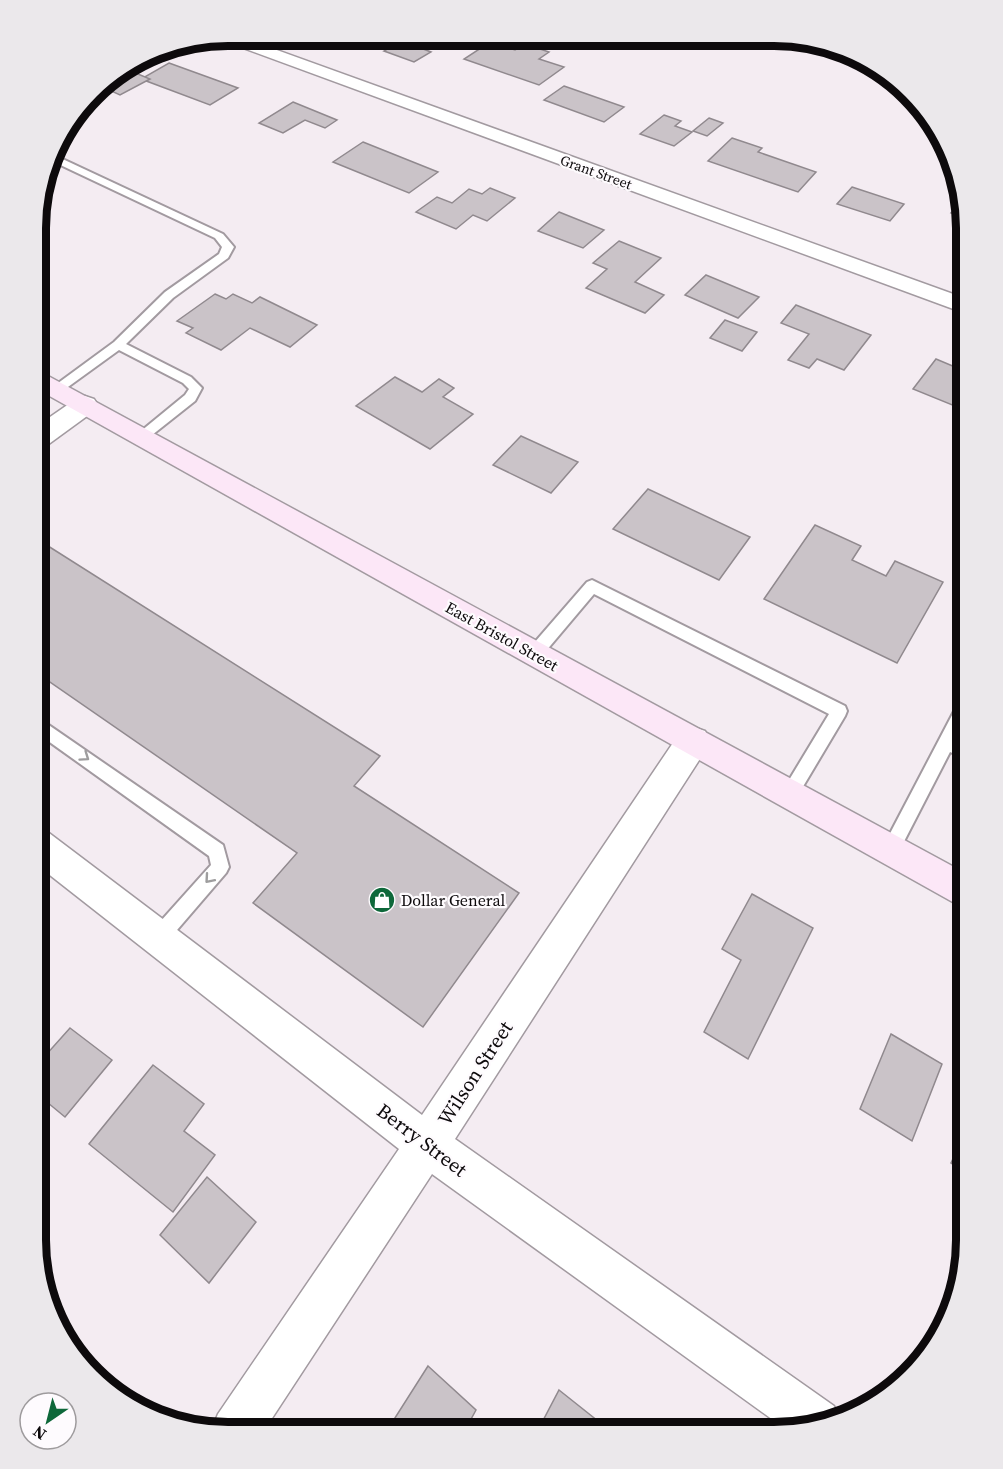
<svg xmlns="http://www.w3.org/2000/svg" width="1003" height="1469" font-family="'Source Serif 4',serif">
  <rect width="100%" height="100%" fill="#f4ecf2"/>
  <!-- building -->
  <g fill="#cac3c8" stroke="#90898e" stroke-width="1.5">
    <path d="M374 36H389L431 52 414 62 384 51 391 47 383 44 377 47 364 42Z"/>
    <path d="M490 42 515 50 525 44 549 52 539 59 564 67 539 85 464 59Z"/>
    <path d="M169 63 238 88 210 105 141 79Z"/>
    <path d="M126 69 150 79 120 95 100 86Z"/>
    <path d="M564 86 624 107 604 122 544 100Z"/>
    <path d="M293 102 337 120 325 128 305 120 283 133 259 123Z"/>
    <path d="M664 115 681 121 675 126 692 132 674 146 640 134Z"/>
    <path d="M709 118 723 123 707 136 693 131Z"/>
    <path d="M732 138 762 148 758 152 816 172 798 192 708 161Z"/>
    <path d="M363 142 438 172 409 193 333 162Z"/>
    <path d="M852 187 904 204 890 221 837 204Z"/>
    <path d="M490 188 515 198 487 221 473 215 456 229 416 212 437 197 452 203 469 189 482 194Z"/>
    <path d="M961 201 965 218 951 213Z"/>
    <path d="M559 212 604 230 583 248 538 231Z"/>
    <path d="M619 241 661 258 635 282 664 295 645 313 586 288 607 269 593 263Z"/>
    <path d="M706 275 759 297 738 318 685 295Z"/>
    <path d="M215 294 226 299 233 294 252 303 260 297 317 325 290 347 250 328 221 350 186 333 193 328 177 321Z"/>
    <path d="M796 305 871 335 844 370 817 359 809 368 788 360 809 334 781 323Z"/>
    <path d="M725 320 757 332 742 351 710 338Z"/>
    <path d="M936 359 967 372V411L913 389Z"/>
    <path d="M395 377 422 392 439 379 454 388 443 397 473 414 430 449 356 406Z"/>
    <path d="M521 436 578 462 551 493 493 465Z"/>
    <path d="M648 489 750 537 719 580 613 529Z"/>
    <path d="M815 525 861 546 852 560 886 576 895 561 943 582 897 663 764 599Z"/>
    <path d="M37 539 380 756 354 786 519 893 423 1027 253 903 297 853 37 673Z"/>
    <path d="M752 894 813 928 748 1059 704 1032 741 960 722 949Z"/>
    <path d="M70 1028 112 1060 65 1117 36 1093V1066Z"/>
    <path d="M891 1034 942 1064 912 1141 860 1109Z"/>
    <path d="M153 1065 204 1104 184 1131 215 1155 173 1212 89 1144Z"/>
    <path d="M967 1129V1174L951 1163Z"/>
    <path d="M207 1177 256 1222 209 1283 160 1235Z"/>
    <path d="M428 1366 476 1410 464 1432H386Z"/>
    <path d="M559 1390 613 1433 537 1432Z"/>
  </g>
  <g fill="none" stroke-linecap="round" stroke-linejoin="round">
    <!-- lane casing -->
    <g stroke="#a29aa0" stroke-width="4">
      <g id="lane">
        <path d="M54 155 223 234 234 247 228 258 173 298 126 344 191 377 202 388 195 401 147 439H137L135 436 185 395 189 389 183 383 119 350 61 392 56 393 50 389 114 342 165 292 219 254 222 247 215 238 52 161Z"/>
        <path d="M592 580 845 706 847 711 845 716 795 800 789 803 783 800 780 795 829 714 594 594 540 658H528L526 654 528 650 587 582Z"/>
        <path d="M967 696V720L957 739 967 744V759L950 752 896 857 890 859 884 857 881 851 884 845 961 698Z"/>
        <path d="M37 717 223 845 229 867 226 873 165 944 158 947 151 944 149 938 151 932 211 865 209 856 37 733Z"/>
      </g>
    </g>
    <!-- street casing -->
    <g stroke="#a29aa0" stroke-width="3">
      <g id="street">
        <path d="M238 36 967 299V314L216 38Z"/>
        <path d="M85 396 94 399 98 405 94 411 46 446 37 448V426L76 399Z"/>
        <path d="M693 727 705 731 710 741 705 751 455 1139 834 1406 839 1418 787 1430 432 1174 263 1432 211 1431 218 1414 399 1149 37 865V828L49 833 422 1115 681 731Z"/>
      </g>
    </g>
    <!-- secondary casing -->
    <g stroke="#a29aa0" stroke-width="3">
      <path id="secondary" d="M37 370 967 874V910L37 389Z"/>
    </g>
    <!-- lane -->
    <use href="#lane" fill="#fff" fill-rule="evenodd"/>
    <!-- street -->
    <use href="#street" fill="#fff" fill-rule="evenodd"/>
    <!-- secondary -->
    <use href="#secondary" fill="#fce7f7" fill-rule="evenodd"/>
  </g>
  <!-- one-way arrows -->
  <defs><path id="oneway-chevron" d="M-2-3.5L2.5 0L-2 3.5" fill="none" stroke-width="1.6" stroke-linecap="round" stroke-linejoin="round" transform="scale(1.5)"/></defs>
  <g stroke="#9e9d9e">
    <use href="#oneway-chevron" transform="translate(85 757) rotate(35)"/>
    <use href="#oneway-chevron" transform="translate(209 879) rotate(131)"/>
  </g>
  <!-- icons -->
  <defs>
    <g id="shop-disc" transform="scale(1.35)"><circle r="9.5" fill="#0e683a" stroke="#fefbfe"/><path d="M-5-2.5h2.3a2.7 3.5 0 0 1 5.4 0H5L5.5 6h-11ZM-1.5-2.5h3a1.5 2.3 0 0 0-3 0Z" fill="#fff"/></g>
  </defs>
  <g fill-rule="evenodd">
    <use href="#shop-disc" x="382" y="900"/>
  </g>
  <g text-anchor="middle" dominant-baseline="central" stroke-width="4.5" stroke-linejoin="round" paint-order="stroke">
    <!-- far-street labels -->
    <g font-size="14" fill="#0d0a0c" stroke="#fefbfe">
      <text transform="translate(596 172) rotate(20)">Grant Street</text>
    </g>
    <!-- street labels -->
    <g font-size="16" fill="#0d0a0c" stroke="#fefbfe">
      <text transform="translate(502 636) rotate(29)">East Bristol Street</text>
    </g>
    <!-- poi labels -->
    <g font-size="16" fill="#0d0a0c" stroke="#fefbfe" text-anchor="start">
      <text x="401" y="900">Dollar General</text>
    </g>
    <!-- near-street labels -->
    <g font-size="20" fill="#0d0a0c" stroke="#fefbfe">
      <text transform="translate(475 1073) rotate(-57)">Wilson Street</text>
      <text transform="translate(422 1140) rotate(37)">Berry Street</text>
    </g>
  </g>
  <!-- crop -->
  <path d="M0 0H1003V1469H0ZM228 46H774A182 182 0 0 1 956 228V1240A182 182 0 0 1 774 1422H228A182 182 0 0 1 46 1240V228A182 182 0 0 1 228 46Z" fill="#ebe8eb" fill-rule="evenodd"/>
  <path fill="none" stroke="#0d0a0c" stroke-width="8" d="M228 46H774A182 182 0 0 1 956 228V1240A182 182 0 0 1 774 1422H228A182 182 0 0 1 46 1240V228A182 182 0 0 1 228 46Z"/>
  <!-- north arrow -->
  <g transform="translate(48 1421) rotate(215)"><circle r="28" fill="#fefbfe" stroke="#9e9b9d" stroke-width="1.5"/>
  <path d="M0-4.5L10 22L0 15L-10 22Z" fill="#0e683a"/>
  <text y="-9" font-size="16" font-weight="bold" text-anchor="middle" fill="#0d0a0c">N</text>
  </g>
</svg>
